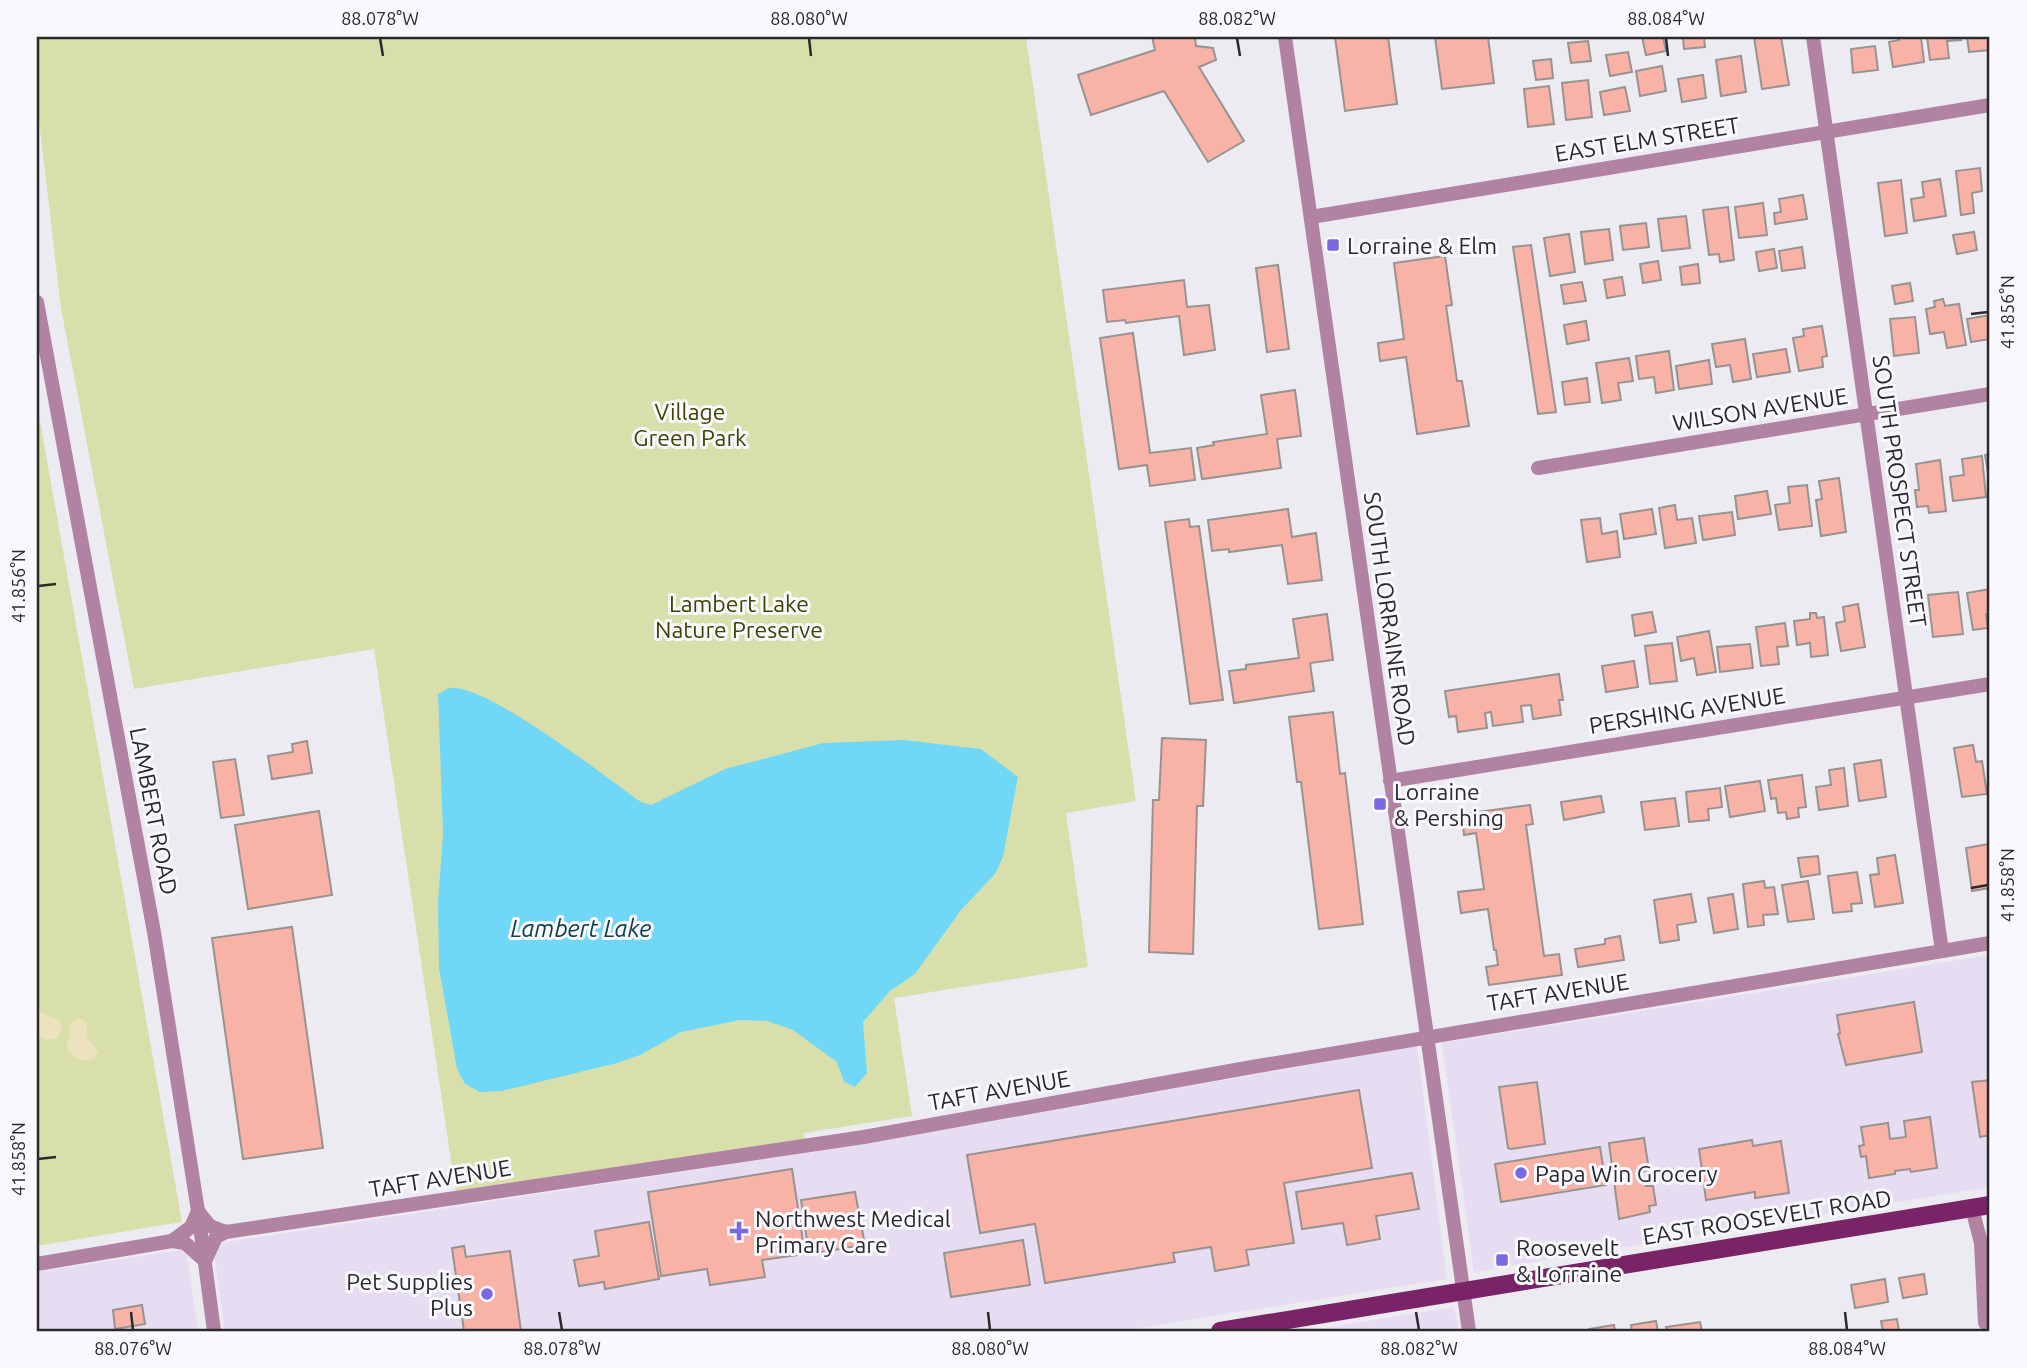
<svg xmlns="http://www.w3.org/2000/svg" width="2027" height="1368" font-family="Ubuntu,sans-serif">
  <rect width="100%" height="100%" fill="#ebebf1"/>
  <!-- commercial -->
  <g fill="#e7ddf2">
    <path d="M1990 955V1187L1474 1272 1442 1043Z"/>
    <path d="M1417 1046 1447 1279 1120 1331H225L213 1244 866 1144Z"/>
    <path d="M186 1249 198 1331H37V1272Z"/>
    <path d="M1454 1307 1459 1331H1306Z"/>
  </g>
  <!-- green -->
  <g fill="#d9dfab">
    <path d="M37 37H1026L1136 801 1066 813 1088 967 894 998 912 1116 804 1133 805 1143 457 1200 374 649 134 689 61 308 37 104Z"/>
    <path d="M37 404 182 1222 37 1246Z"/>
  </g>
  <!-- sand -->
  <g fill="#ece2bd">
    <path d="M37 1012 59 1019 62 1030 56 1039 44 1040 37 1034Z"/>
    <path d="M76 1019H83L87 1023 86 1037 98 1051 94 1059C83 1063 74 1059 67 1049V1043L71 1035 69 1024Z"/>
  </g>
  <!-- water -->
  <path fill="#70d8f6" d="M449 688C487 683 605 777 641 802L651 805 725 769 823 743 904 740 981 749 1018 777 1003 857 995 874 961 910 915 974 890 991 863 1022 867 1073 855 1087 844 1082 837 1062 793 1030 767 1021 740 1020 681 1032 640 1055 617 1063 502 1091 480 1092 465 1084 457 1069 439 968 438 902 443 834 438 694Z"/>
  <!-- building -->
  <g fill="#f9b3a6" stroke="#989291" stroke-width="2">
    <path d="M1152 37H1195L1196 46 1213 48 1216 60 1199 67 1244 141 1208 162 1164 91 1091 115 1078 75 1155 50Z"/>
    <path d="M1335 37H1388L1397 104 1345 111Z"/>
    <path d="M1435 37H1488L1494 83 1442 89Z"/>
    <path d="M1642 37H1663L1666 51 1646 55Z"/>
    <path d="M1683 37H1704L1705 47 1684 49Z"/>
    <path d="M1754 37H1781L1789 85 1762 89Z"/>
    <path d="M1899 37H1921L1924 62 1893 67 1889 42 1899 40Z"/>
    <path d="M1927 37H1960L1961 40 1947 41 1949 58 1930 60Z"/>
    <path d="M1967 37H1990V50L1969 52Z"/>
    <path d="M1588 41 1591 61 1571 63 1568 43Z"/>
    <path d="M1875 46 1878 70 1853 73 1851 49Z"/>
    <path d="M1628 52 1632 72 1610 76 1606 55Z"/>
    <path d="M1741 56 1746 92 1721 96 1716 60Z"/>
    <path d="M1551 59 1553 78 1536 80 1533 61Z"/>
    <path d="M1662 66 1666 91 1640 96 1636 71Z"/>
    <path d="M1703 75 1706 98 1682 102 1678 79Z"/>
    <path d="M1588 80 1592 117 1566 120 1562 83Z"/>
    <path d="M1549 86 1554 124 1528 127 1524 89Z"/>
    <path d="M1625 87 1630 111 1604 115 1600 92Z"/>
    <path d="M1980 168 1982 191 1972 193 1974 213 1961 215 1956 171Z"/>
    <path d="M1940 179 1946 216 1914 221 1911 199 1924 197 1922 182Z"/>
    <path d="M1901 180 1907 233 1885 236 1878 183Z"/>
    <path d="M1803 195 1807 219 1775 224 1774 213 1781 212 1779 199Z"/>
    <path d="M1763 203 1767 235 1739 238 1735 207Z"/>
    <path d="M1728 207 1734 260 1720 262 1719 254 1709 255 1703 210Z"/>
    <path d="M1686 216 1690 248 1662 251 1658 219Z"/>
    <path d="M1646 223 1649 247 1623 250 1620 226Z"/>
    <path d="M1609 229 1613 260 1585 264 1581 232Z"/>
    <path d="M1974 232 1977 250 1957 254 1953 235Z"/>
    <path d="M1569 234 1575 272 1550 276 1544 238Z"/>
    <path d="M1531 245 1556 412 1538 414 1513 247Z"/>
    <path d="M1802 247 1805 268 1782 271 1779 251Z"/>
    <path d="M1774 249 1777 268 1759 271 1756 252Z"/>
    <path d="M1445 256 1452 305 1446 306 1457 381H1462L1469 426 1417 434 1406 357 1380 361 1378 343 1404 339 1394 263Z"/>
    <path d="M1658 261 1661 280 1643 283 1640 264Z"/>
    <path d="M1698 264 1700 283 1682 285 1680 267Z"/>
    <path d="M1278 265 1289 349 1267 352 1256 268Z"/>
    <path d="M1622 277 1625 295 1607 298 1604 280Z"/>
    <path d="M1184 280 1187 307 1209 305 1215 350 1184 355 1179 316 1126 323 1125 320 1107 322 1103 290Z"/>
    <path d="M1582 282 1586 301 1564 304 1561 285Z"/>
    <path d="M1910 283 1913 301 1895 304 1892 286Z"/>
    <path d="M1943 299 1945 306 1959 304 1966 345 1947 348 1944 332 1930 334 1926 309 1935 307 1934 301Z"/>
    <path d="M1990 315V339L1971 342 1967 319Z"/>
    <path d="M1915 317 1919 353 1894 356 1890 319Z"/>
    <path d="M1586 321 1589 340 1567 344 1564 325Z"/>
    <path d="M1822 326 1827 356 1822 357 1823 367 1799 371 1793 338 1804 336 1803 329Z"/>
    <path d="M1133 333 1150 453 1191 448 1195 480 1150 486 1147 465 1119 469 1100 338Z"/>
    <path d="M1745 339 1751 379 1733 382 1730 365 1716 367 1712 344Z"/>
    <path d="M1786 349 1790 372 1757 377 1753 354Z"/>
    <path d="M1669 351 1674 390 1656 393 1654 377 1639 379 1636 356Z"/>
    <path d="M1629 358 1633 381 1618 383 1621 400 1602 403 1596 363Z"/>
    <path d="M1709 360 1712 384 1679 389 1676 366Z"/>
    <path d="M1587 378 1590 402 1565 405 1562 382Z"/>
    <path d="M1295 390 1301 436 1277 439 1281 468 1202 479 1197 448 1214 445 1213 442 1267 434 1261 395Z"/>
    <path d="M1990 454V478H1989L1985 455Z"/>
    <path d="M1982 456 1986 497 1953 501 1950 477 1964 475 1962 459Z"/>
    <path d="M1940 460 1946 511 1929 513 1928 506 1917 507 1915 490H1919L1916 464Z"/>
    <path d="M1839 478 1846 532 1821 536 1816 500 1822 499 1819 481Z"/>
    <path d="M1807 485 1812 526 1779 530 1775 505 1790 503 1788 487Z"/>
    <path d="M1767 491 1771 514 1738 519 1735 496Z"/>
    <path d="M1675 505 1677 520 1692 518 1696 543 1665 548 1659 508Z"/>
    <path d="M1288 509 1292 537 1316 533 1322 580 1288 584 1282 545 1229 552V549L1212 551 1208 520Z"/>
    <path d="M1652 509 1656 534 1624 539 1620 514Z"/>
    <path d="M1732 512 1735 535 1703 540 1699 516Z"/>
    <path d="M1600 518 1602 534 1617 531 1620 557 1587 562 1581 520Z"/>
    <path d="M1189 519 1190 527 1199 526 1223 700 1190 704 1165 522Z"/>
    <path d="M1990 589V613L1986 614 1988 628 1973 630 1967 593Z"/>
    <path d="M1958 592 1963 634 1933 637 1928 595Z"/>
    <path d="M1858 604 1865 647 1841 651 1836 623 1845 621 1843 607Z"/>
    <path d="M1652 612 1656 632 1635 636 1632 615Z"/>
    <path d="M1810 613H1816L1817 618 1824 617 1828 655 1811 657 1810 643 1797 645 1794 621 1810 619Z"/>
    <path d="M1327 614 1333 660 1310 663 1314 691 1234 703 1229 671 1246 669V665L1299 658 1293 619Z"/>
    <path d="M1785 623 1788 646 1777 647 1779 664 1761 666 1756 627Z"/>
    <path d="M1709 631 1716 672 1697 675 1694 658 1681 661 1677 637Z"/>
    <path d="M1672 643 1677 681 1650 684 1645 646Z"/>
    <path d="M1750 644 1753 668 1720 672 1717 647Z"/>
    <path d="M1634 661 1638 687 1606 692 1602 666Z"/>
    <path d="M1559 674 1563 700H1559L1561 715 1533 719 1531 705 1521 706 1523 722 1493 726 1491 712 1485 713 1487 728 1458 732 1456 716 1449 717 1445 691Z"/>
    <path d="M1333 712 1340 774 1345 773 1363 924 1319 929 1301 782H1297L1289 717Z"/>
    <path d="M1162 738 1206 740 1203 806H1197L1193 954 1149 952 1153 800H1159Z"/>
    <path d="M307 741 312 773 272 779 268 756 293 752 292 744Z"/>
    <path d="M1973 745 1976 762 1982 761 1987 794 1962 797 1954 748Z"/>
    <path d="M235 759 244 815 221 818 213 762Z"/>
    <path d="M1881 760 1886 797 1859 801 1854 764Z"/>
    <path d="M1844 768 1848 806 1819 810 1816 787 1831 785 1829 770Z"/>
    <path d="M1802 775 1806 807 1798 808 1799 817 1787 819 1786 812 1778 813 1776 798 1771 799 1768 780Z"/>
    <path d="M1760 781 1765 811 1730 817 1725 786Z"/>
    <path d="M1720 788 1722 807 1708 809 1709 820 1689 822 1686 792Z"/>
    <path d="M1601 796 1604 812 1564 820 1561 802Z"/>
    <path d="M1675 798 1679 826 1645 830 1641 802Z"/>
    <path d="M1530 805 1533 824 1526 825 1544 956 1559 954 1562 975 1489 985 1486 967 1498 965 1496 950H1494L1488 909 1461 913 1458 892 1484 889 1476 833 1464 835 1462 814Z"/>
    <path d="M319 811 332 895 248 909 235 825Z"/>
    <path d="M1989 844 1990 888 1972 891 1966 848Z"/>
    <path d="M1895 855 1903 903 1875 907 1870 875 1879 874 1877 858Z"/>
    <path d="M1818 856 1820 874 1801 877 1798 858Z"/>
    <path d="M1857 872 1862 903 1851 904 1852 911 1833 913 1828 876Z"/>
    <path d="M1764 881 1765 888 1774 887 1778 914 1763 915 1764 925 1748 927 1743 884Z"/>
    <path d="M1808 881 1814 919 1788 922 1782 885Z"/>
    <path d="M1691 894 1696 922 1677 925 1679 940 1660 943 1654 900Z"/>
    <path d="M1733 894 1738 929 1714 933 1708 898Z"/>
    <path d="M292 927 323 1148 243 1159 212 938Z"/>
    <path d="M1620 936 1624 960 1578 967 1575 949 1605 944V939Z"/>
    <path d="M1914 1002 1922 1052 1846 1065 1838 1034 1840 1033 1837 1015Z"/>
    <path d="M1990 1080V1135L1980 1137 1972 1082Z"/>
    <path d="M1537 1082 1545 1144 1511 1149 1508 1148 1499 1087Z"/>
    <path d="M1359 1090 1372 1168 1284 1183 1294 1243 1246 1250 1249 1265 1215 1271 1211 1247 1173 1253 1175 1262 1045 1283 1035 1224 980 1233 967 1155Z"/>
    <path d="M1930 1117 1937 1168 1911 1172 1910 1169 1895 1171V1174L1869 1178 1866 1156 1861 1157 1859 1146 1864 1145 1861 1127 1888 1123 1890 1139 1906 1137 1904 1121Z"/>
    <path d="M1644 1138 1649 1170 1640 1172 1641 1181H1646V1186H1653L1656 1205 1649 1206 1650 1212 1619 1219 1609 1143Z"/>
    <path d="M1752 1140 1753 1146 1781 1141 1789 1193 1755 1198V1192L1706 1200 1699 1149Z"/>
    <path d="M1600 1147 1606 1185 1501 1202 1495 1164Z"/>
    <path d="M792 1169 805 1254 762 1260 765 1277 710 1285 707 1269 661 1276 648 1192Z"/>
    <path d="M1412 1173 1419 1209 1376 1216 1380 1239 1347 1245 1343 1223 1302 1229 1296 1192Z"/>
    <path d="M855 1192 865 1245 809 1254 801 1200Z"/>
    <path d="M649 1222 659 1279 605 1289 604 1282 579 1286 574 1260 599 1256 595 1231Z"/>
    <path d="M1023 1240 1030 1285 951 1297 944 1253Z"/>
    <path d="M464 1246 466 1257 510 1251 521 1331H464L452 1248Z"/>
    <path d="M1924 1274 1927 1294 1903 1298 1899 1278Z"/>
    <path d="M1885 1279 1888 1302 1855 1308 1851 1285Z"/>
    <path d="M142 1305 145 1324 115 1329 113 1310Z"/>
    <path d="M1897 1319 1899 1331H1883L1881 1321Z"/>
    <path d="M1656 1321 1658 1331H1632L1631 1325Z"/>
    <path d="M1700 1322 1702 1331H1667L1666 1327Z"/>
    <path d="M1614 1325 1615 1331H1589V1329Z"/>
  </g>
  <g fill="none" stroke-linecap="round" stroke-linejoin="round">
    <!-- minor -->
    <g stroke="#b282a3" stroke-width="14">
      <path d="M1285 37 1469 1331"/>
      <path d="M1813 37 1942 951"/>
      <path d="M1311 217 1990 105"/>
      <path d="M37 302 154 932 198 1211 214 1331"/>
      <path d="M1538 468 1990 394"/>
      <path d="M1390 781 1990 684"/>
      <path d="M1972 1208 1981 1243 1985 1323"/>
      <path d="M172 1241 191 1227 198 1211 210 1226 226 1232"/>
      <path d="M205 1261 216 1237 226 1232 864 1137 1252 1067 1990 943"/>
      <path d="M37 1264 172 1241 185 1243 205 1261"/>
    </g>
    <!-- primary -->
    <path stroke="#792466" stroke-width="18" d="M1220 1331 1990 1205"/>
  </g>
  <!-- ticks -->
  <path fill="none" stroke="#2a2a2c" stroke-width="2.5" d="M380 38 383 56M809 38 811 56M1237 38 1240 56M1666 38 1668 56M1971 314 1988 312M38 586 56 584M1971 888 1988 885M38 1159 56 1157M131 1312 133 1330M559 1312 562 1330M988 1312 990 1330M1416 1312 1419 1330M1845 1312 1847 1330"/>
  <!-- markers -->
  <g fill="#7b68e3" stroke="#f9f8fe" stroke-width="2.5">
    <rect x="1326" y="238" width="14" height="14" rx="3.5"/>
    <rect x="1373" y="797" width="14" height="14" rx="3.5"/>
    <circle cx="1521" cy="1173" r="7"/>
    <path d="M735.5 1220.5h7v7h7v7h-7v7h-7v-7h-7v-7h7z"/>
    <rect x="1495" y="1253" width="14" height="14" rx="3.5"/>
    <circle cx="487" cy="1294" r="7"/>
  </g>
  <g text-anchor="middle" dominant-baseline="central" stroke-width="6" stroke-linejoin="round" paint-order="stroke">
    <!-- street labels -->
    <g font-size="23" fill="#2a2a2c" stroke="#f9f8fe">
      <text transform="translate(1647 139) rotate(-9)">EAST ELM STREET</text>
      <text transform="translate(1760 409) rotate(-9)">WILSON AVENUE</text>
      <text transform="translate(1900 491) rotate(82)">SOUTH PROSPECT STREET</text>
      <text transform="translate(1390 619) rotate(82)">SOUTH LORRAINE ROAD</text>
      <text transform="translate(1687 710) rotate(-9)">PERSHING AVENUE</text>
      <text transform="translate(154 811) rotate(79)">LAMBERT ROAD</text>
      <text transform="translate(1558 992) rotate(-9)">TAFT AVENUE</text>
      <text transform="translate(999 1090) rotate(-10)">TAFT AVENUE</text>
      <text transform="translate(440 1178) rotate(-9)">TAFT AVENUE</text>
      <text transform="translate(1767 1217) rotate(-9)">EAST ROOSEVELT ROAD</text>
    </g>
    <!-- poi labels -->
    <g font-size="23" fill="#2a2a2c" stroke="#f9f8fe" text-anchor="start">
      <text x="1347" y="245">Lorraine &amp; Elm</text>
      <text x="1394" y="791">Lorraine<tspan x="1394" dy="26">&amp; Pershing</tspan></text>
      <text x="1535" y="1173">Papa Win Grocery</text>
      <text x="755" y="1218">Northwest Medical<tspan x="755" dy="26">Primary Care</tspan></text>
      <text x="1516" y="1247">Roosevelt<tspan x="1516" dy="26">&amp; Lorraine</tspan></text>
      <text x="473" y="1281" text-anchor="end">Pet Supplies<tspan x="473" dy="26">Plus</tspan></text>
    </g>
    <!-- park labels -->
    <g font-size="23" fill="#3f4201" stroke="#f9f8fe">
      <text x="690" y="411">Village<tspan x="690" dy="26">Green Park</tspan></text>
      <text x="739" y="603">Lambert Lake<tspan x="739" dy="26">Nature Preserve</tspan></text>
    </g>
    <!-- water labels -->
    <g font-size="24" font-style="italic" fill="#0f3f4c" stroke="#f9f8fe">
      <text x="581" y="928">Lambert Lake</text>
    </g>
  </g>
  <!-- border -->
  <rect width="2027" height="1368" fill="none" stroke="#f9f8fe" stroke-width="77"/>
  <rect x="38" y="38" width="1950" height="1292" fill="none" stroke="#2a2a2c" stroke-width="2.5"/>
  <g font-size="18" text-anchor="middle" fill="#2a2a2c">
    <text x="380" y="25">88.078°W</text>
    <text x="809" y="25">88.080°W</text>
    <text x="1237" y="25">88.082°W</text>
    <text x="1666" y="25">88.084°W</text>
    <text transform="translate(2008 312) rotate(-90)" y="6">41.856°N</text>
    <text transform="translate(19 586) rotate(-90)" y="6">41.856°N</text>
    <text transform="translate(2008 885) rotate(-90)" y="6">41.858°N</text>
    <text transform="translate(19 1159) rotate(-90)" y="6">41.858°N</text>
    <text x="133" y="1355">88.076°W</text>
    <text x="562" y="1355">88.078°W</text>
    <text x="990" y="1355">88.080°W</text>
    <text x="1419" y="1355">88.082°W</text>
    <text x="1847" y="1355">88.084°W</text>
  </g>
</svg>
